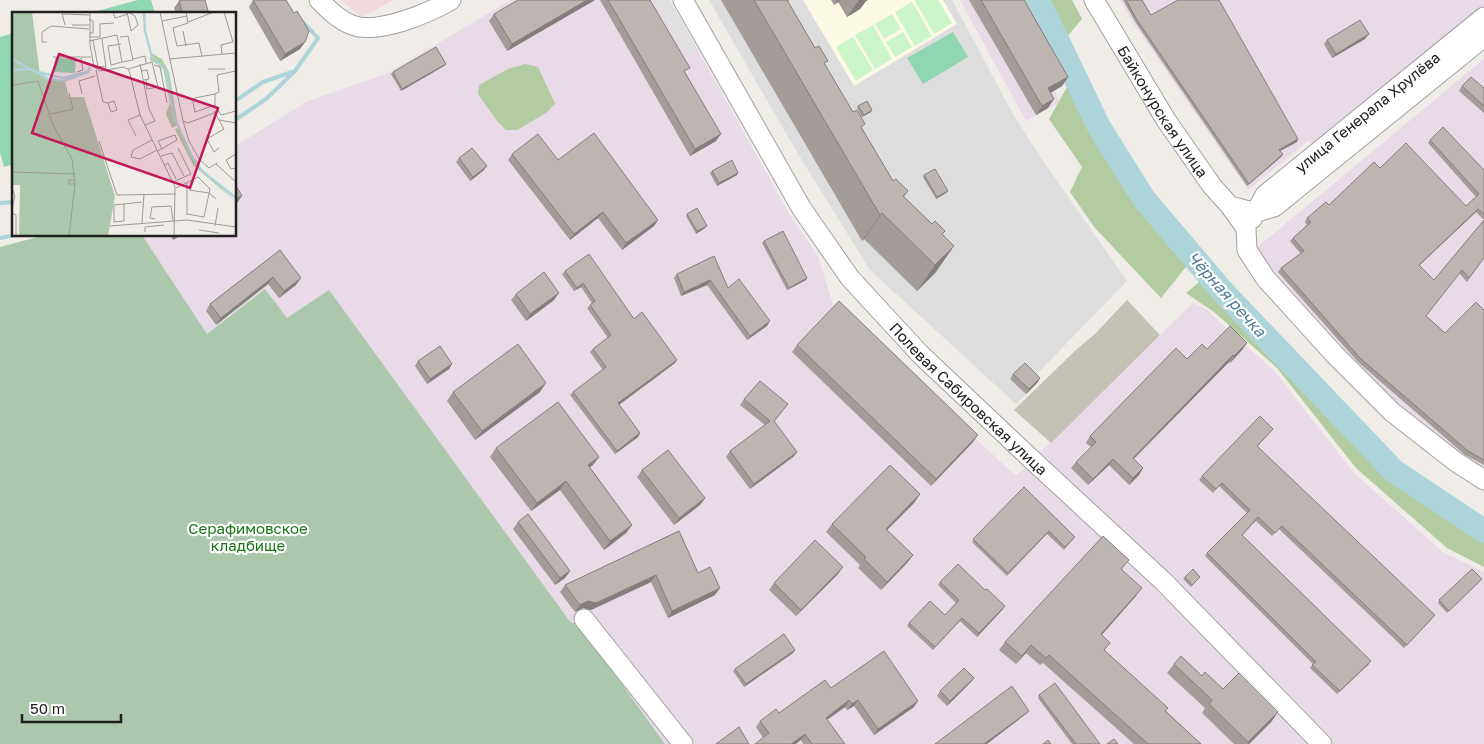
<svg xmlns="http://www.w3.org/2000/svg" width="1484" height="744" font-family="'Golos Text',sans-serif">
  <rect width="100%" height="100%" fill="#f0ece8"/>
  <!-- residential -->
  <path fill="#deddde" d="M709 0H952L1014 116 1043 161 1127 281 1035 376 1040 381 1016 404 870 270 798 154Z"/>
  <!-- commercial -->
  <path fill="#efd9db" d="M340 0H393L362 17Z"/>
  <!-- industrial -->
  <g fill="#e8dae7">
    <path d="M511 0H670L790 215 818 256 834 308 1016 476 1193 303 1206 309 1275 372 1354 473 1443 552 1484 572V744H665L577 622 571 623 329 291 287 318 265 289 207 334 142 235H235V146L308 101 386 74Z"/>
    <path d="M960 0H1013L1063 86 1054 91 1060 102 1026 121Z"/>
    <path d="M1120 0H1484V7L1312 147 1309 140 1248 190 1134 24Z"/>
    <path d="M1484 59V470L1374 388 1265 268 1255 249Z"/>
  </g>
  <!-- education -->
  <path fill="#fcf9e4" d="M803 0H943L957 24 854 86Z"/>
  <!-- construction -->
  <path fill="#c4c2b4" d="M1127 300 1160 335 1051 443 1014 410 1078 348 1095 334Z"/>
  <!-- forest -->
  <g fill="#b2cba1">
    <path d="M1018 0H1072L1082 19 1064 40 1110 123 1154 193 1198 252 1161 298 1095 228 1070 192 1082 167 1049 119 1067 87Z"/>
    <path d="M525 64 538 67 555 104 546 113 517 130H506L497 121 478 94 479 85 508 69Z"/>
    <path d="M1205 277 1390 473 1484 537V567L1447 548 1356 468 1277 368 1214 312 1186 293Z"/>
  </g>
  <!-- cemetery -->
  <path fill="#abc7ac" d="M45 235H142L207 334 265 289 287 318 329 290 571 623 577 622 665 744H0V247Z"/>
  <!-- park -->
  <g fill="#ccf5ca">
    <path d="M916 0H938L952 23 934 34 915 1Z"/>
    <path d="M912 2 932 36 915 46 895 12Z"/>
    <path d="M892 14 901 29 884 39 875 24Z"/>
    <path d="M873 25 892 59 875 69 855 35Z"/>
    <path d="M903 32 912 47 895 57 886 42Z"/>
    <path d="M853 37 873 70 856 81 836 47Z"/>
  </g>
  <!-- pitch -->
  <g fill="#8ed7b2">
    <path d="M138 0H151L155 14H86Z"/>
    <path d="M953 32 968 57 923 84 907 58Z"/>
    <path d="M14 33V164L4 167 0 152V37Z"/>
  </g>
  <!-- parking -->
  <path fill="#e0e0e0" d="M655 0H668L696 49 685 55Z"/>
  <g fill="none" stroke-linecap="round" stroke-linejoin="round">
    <!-- stream -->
    <g stroke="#add4d9" stroke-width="4">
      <path d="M235 101 263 82 292 72"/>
      <path d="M235 120 266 99 295 71 318 38 303 22"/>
      <path d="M0 203 14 202"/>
      <path d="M0 238 16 235"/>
    </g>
    <!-- river -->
    <path stroke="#add4d9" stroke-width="24" d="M1038 0 1099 127 1144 199 1223 292 1394 471 1484 531"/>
    <!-- minor casing -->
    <g stroke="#a1a1a1" stroke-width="21">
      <g id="minor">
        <path d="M319 0C329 10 339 20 352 25 378 35 429 13 451 0"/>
        <path id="s1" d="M683 0 802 209 850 278 920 354 1028 456 1163 581 1322 744"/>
        <path id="s2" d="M1094 0 1166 120 1212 186 1230 206 1245 210 1257 212 1274 207 1484 37"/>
        <path d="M1230 206 1246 228 1247 250 1266 279 1335 355 1392 412 1456 462 1484 480"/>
        <path id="s3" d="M1252 219 1265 195 1484 17"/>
        <path d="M584 619 683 744"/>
      </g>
    </g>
    <!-- minor -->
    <use href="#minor" stroke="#fff" stroke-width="19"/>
  </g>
  <!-- wall -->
  <g fill="#a39c98" fill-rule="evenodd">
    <path d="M253 0 294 13 305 42 300 49 280 61 249 7Z"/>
    <path d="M595 0 507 51 489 21 494 14Z"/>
    <path d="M600 0H650L686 74 716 141 690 156Z"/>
    <path d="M721 0H789L788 2 893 181 908 191 904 197 942 234 936 272 917 291 864 239 862 241Z"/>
    <path d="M831 0H868L866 1 860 9 847 17 838 2 834 5Z"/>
    <path d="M969 0H1024L1068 77 1062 86 1050 92 1048 108 1036 115Z"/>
    <path d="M1123 0H1142L1151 15 1297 142 1280 151 1283 154 1281 157 1247 186 1136 23Z"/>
    <path d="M179 1 209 14H176L174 8Z"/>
    <path d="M1365 39 1332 58 1324 44 1327 40Z"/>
    <path d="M446 64 444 66 401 91 391 74 393 72Z"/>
    <path d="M1462 86 1484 88V113L1459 91Z"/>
    <path d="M858 106 871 112 862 117 857 108Z"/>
    <path d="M1430 140 1484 170V258L1467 282 1459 273 1426 316 1445 333 1484 310V465L1465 455 1358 362 1278 272 1281 268 1301 254 1290 241 1293 238 1307 225 1305 222 1307 218 1329 205 1380 168 1466 206 1476 197 1428 143ZM1476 212 1484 220 1434 280 1419 266Z"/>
    <path d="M512 154 558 160 658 220 654 226 622 250 598 218 570 240 508 160Z"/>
    <path d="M459 158 487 166 483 171 470 181 456 162Z"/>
    <path d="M712 171 738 173 737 175 717 186 710 173Z"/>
    <path d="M924 175 948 191 946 193 936 199 923 177Z"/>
    <path d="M687 214 705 228 696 234 686 216Z"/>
    <path d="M170 235H181L173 240Z"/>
    <path d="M764 241 807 278 806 280 787 290 762 243Z"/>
    <path d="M280 250 296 285 279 298 268 284 216 325 206 311 210 304Z"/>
    <path d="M714 256 728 288 767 326 747 340 707 285 681 296 674 278 677 274Z"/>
    <path d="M565 271 634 319 675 363 619 405 640 433 638 437 615 454 570 395 573 392 603 370 590 352 593 349 608 338 587 308 592 303 581 287 574 291 562 274Z"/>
    <path d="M516 294 554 300 526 321 511 300Z"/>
    <path d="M1247 343 1242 350 1230 363 1229 362 1134 459 1143 468 1139 475 1129 485 1109 465 1088 485 1071 468 1076 462 1091 447 1086 443 1090 436 1187 359 1207 349Z"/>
    <path d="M797 345 973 442 931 486 792 352Z"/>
    <path d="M418 361 452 364 449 369 427 384 415 366Z"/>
    <path d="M1013 374 1037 383 1026 394 1010 379Z"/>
    <path d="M453 392H540L475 440 447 401Z"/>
    <path d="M744 399 788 404 774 422 797 452 793 457 750 489 726 457 730 451 765 425 740 405Z"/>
    <path d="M1273 429 1257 447 1432 619 1404 648 1279 529 1272 536 1256 521 1242 535 1371 661 1368 665 1337 694 1310 668 1313 664 1205 556 1207 553 1247 513 1219 486 1213 493 1199 480 1202 476Z"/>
    <path d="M496 448 599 457 593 465 590 467 632 525 626 533 604 550 560 490 531 511 490 457Z"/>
    <path d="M642 470 705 498 700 505 674 525 637 477Z"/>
    <path d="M1024 487 1075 537 1064 550 1047 534 1007 576 972 542Z"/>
    <path d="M920 494 914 503 887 530 913 555 907 563 881 590 858 568 860 565 826 532 832 524Z"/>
    <path d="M518 522 570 571 565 578 555 585 513 529Z"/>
    <path d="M679 531 698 573 715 595 668 618 651 582 591 610 583 608 575 612 560 592 565 585Z"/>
    <path d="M1123 568 1122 570 1136 596 1102 635 1104 651 1166 711 1201 744H1134L1043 663 1040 665 1026 653 1016 664 999 650 1005 642Z"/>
    <path d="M838 574 796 616 769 590 774 583Z"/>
    <path d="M1185 577H1200L1191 587 1183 579Z"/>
    <path d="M1480 581 1447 613 1438 603 1439 600Z"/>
    <path d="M940 582 1003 609 977 637 960 621 933 650 907 626 909 623 945 615 956 603 938 585Z"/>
    <path d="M795 650 793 653 744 687 733 671 735 669Z"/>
    <path d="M1174 664 1202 676 1223 689 1272 721 1249 744H1234L1202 713 1205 708 1167 673Z"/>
    <path d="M974 678 971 682 947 706 937 696 940 691Z"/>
    <path d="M831 688 914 707 874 735 854 706 847 710 845 707 827 720 845 744H803L801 740 763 738 756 727 760 721 779 713Z"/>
    <path d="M1039 695 1100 744H1072L1038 698Z"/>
  </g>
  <!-- shaded-wall -->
  <g fill="#847f7c">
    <path d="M587 0H595L507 51 512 44Z"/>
    <path d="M838 0H840L838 2 834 5Z"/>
    <path d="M859 0H868L866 1 860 9 847 17Z"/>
    <path d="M1369 34 1365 39 1332 58 1336 54Z"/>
    <path d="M305 42 300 49 280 61 285 54Z"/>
    <path d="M446 64 444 66 401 91 402 89Z"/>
    <path d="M1068 77 1062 86 1042 98 1048 88Z"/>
    <path d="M1054 99 1048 108 1036 115 1042 106Z"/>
    <path d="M872 110 871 112 862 117 864 115Z"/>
    <path d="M721 134 716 141 690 156 695 149Z"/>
    <path d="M1298 139 1297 142 1278 152 1279 150Z"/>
    <path d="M1283 154 1281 157 1247 186 1249 184Z"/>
    <path d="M487 166 483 171 470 181 473 177Z"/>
    <path d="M738 173 737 175 717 186 719 183Z"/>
    <path d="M948 191 946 193 936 199 937 197Z"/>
    <path d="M242 196 237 203 235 204V199Z"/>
    <path d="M1478 209 1476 212 1416 268 1419 265Z"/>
    <path d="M603 212 598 218 570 240 574 234Z"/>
    <path d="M882 213 864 239 862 241 880 215Z"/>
    <path d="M658 220 654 226 622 250 626 243Z"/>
    <path d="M707 226 705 228 696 234 697 231Z"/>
    <path d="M176 235H181L173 240Z"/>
    <path d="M954 246 936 272 917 291 935 265Z"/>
    <path d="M273 277 268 284 216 325 221 318Z"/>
    <path d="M301 278 296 285 279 298 284 291Z"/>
    <path d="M807 278 806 280 787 290 789 288Z"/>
    <path d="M710 280 707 285 681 296 684 292Z"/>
    <path d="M583 283 581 287 574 291 577 288Z"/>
    <path d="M559 293 554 300 526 321 530 314Z"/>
    <path d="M770 321 767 326 747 340 750 336Z"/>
    <path d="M1247 343 1242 350 1230 363 1234 356Z"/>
    <path d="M1233 355 1229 362 1128 464 1133 458Z"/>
    <path d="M677 360 675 363 616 407 618 403Z"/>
    <path d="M452 364 449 369 427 384 430 379Z"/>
    <path d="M1040 378 1037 383 1026 394 1029 389Z"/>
    <path d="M546 383 540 392 475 440 482 431Z"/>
    <path d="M640 433 638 437 615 454 617 451Z"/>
    <path d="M978 435 973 442 931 486 936 479Z"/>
    <path d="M797 452 793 457 750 489 754 484Z"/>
    <path d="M599 457 593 465 582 473 588 465Z"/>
    <path d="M1113 459 1109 465 1088 485 1093 479Z"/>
    <path d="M1143 468 1139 475 1129 485 1133 478Z"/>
    <path d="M566 481 560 490 531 511 537 503Z"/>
    <path d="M920 494 914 503 880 537 886 529Z"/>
    <path d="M705 498 700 505 674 525 679 518Z"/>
    <path d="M632 525 626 533 604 550 610 541Z"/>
    <path d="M913 555 907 563 881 590 887 582Z"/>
    <path d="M843 567 838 574 796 616 801 610Z"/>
    <path d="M570 571 565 578 555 585 560 578Z"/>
    <path d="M656 575 651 582 591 610 583 608 575 612 580 605 588 601Z"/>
    <path d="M720 588 715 595 668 618 672 611Z"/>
    <path d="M1142 588 1136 596 1095 642 1101 634Z"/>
    <path d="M1005 606 1003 609 977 637 979 633Z"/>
    <path d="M1031 645 1026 653 1016 664 1022 656Z"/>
    <path d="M795 650 793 653 744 687 746 684Z"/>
    <path d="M1371 661 1368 665 1337 694 1340 691Z"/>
    <path d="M974 678 971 682 947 706 950 701Z"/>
    <path d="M849 700 845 707 821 724 826 718Z"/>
    <path d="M858 700 854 706 847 710 852 704Z"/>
    <path d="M918 701 914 707 874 735 878 729Z"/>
    <path d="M1029 711 1026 714 987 744H984Z"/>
    <path d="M1278 712 1272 721 1249 744H1247Z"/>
    <path d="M805 734 801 740 796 744H791Z"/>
  </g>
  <!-- building -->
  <g fill="#bdb5b1" stroke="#847f7c">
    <path d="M182 0H205L209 14H183L179 1Z"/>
    <path d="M253 0H286L294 13 297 11 309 31 305 42 285 54Z"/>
    <path d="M518 0H587L512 44 494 14Z"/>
    <path d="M608 0H650L690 68 684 71 721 134 695 149Z"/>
    <path d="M754 0H787L815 48 819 46 828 61 824 63 853 112 857 110 865 124 861 127 893 181 896 179 908 191 903 196 932 224 935 221 945 231 942 234 954 246 935 265 882 213 880 215Z"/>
    <path d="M981 0H1024L1068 77 1048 88 1054 99 1042 106Z"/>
    <path d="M1126 0H1142L1151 15 1178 0H1219L1298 139 1279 150 1283 154 1249 184 1137 20Z"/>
    <path d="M1360 20 1369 34 1336 54 1327 40Z"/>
    <path d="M436 47 446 64 402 89 393 72Z"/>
    <path d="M1471 77 1484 88V106L1462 86Z"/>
    <path d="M867 101 872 110 864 115 858 106Z"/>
    <path d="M1443 127 1484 170V214L1478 209 1419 265 1434 280 1484 220V258L1469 278 1462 270 1426 316 1445 333 1476 302 1484 310V460L1468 451 1360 358 1281 268 1304 251 1293 238 1311 222 1307 218 1326 202 1329 205 1374 162 1380 168 1406 143 1466 206 1479 194 1430 140Z"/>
    <path d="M594 133 658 220 626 243 603 212 574 234 512 154 538 134 558 160Z"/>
    <path d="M472 148 487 166 473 177 459 158Z"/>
    <path d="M732 160 738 173 719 183 712 171Z"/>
    <path d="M935 169 948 191 937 197 924 175Z"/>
    <path d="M235 184 242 196 235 199Z"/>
    <path d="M697 208 707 226 697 231 687 214Z"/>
    <path d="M783 231 807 278 789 288 764 241Z"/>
    <path d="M280 250 301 278 284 291 273 277 221 318 210 304Z"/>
    <path d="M589 254 634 319 642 312 677 360 618 403 640 433 617 451 573 392 606 367 593 349 611 335 590 305 595 301 583 283 577 288 565 271Z"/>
    <path d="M714 256 728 288 739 279 770 321 750 336 710 280 684 292 677 274Z"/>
    <path d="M544 272 559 293 530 314 516 294Z"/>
    <path d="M839 301 978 435 936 479 797 345Z"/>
    <path d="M1230 326 1247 343 1234 356 1233 355 1133 458 1143 468 1133 478 1113 459 1093 479 1076 462 1096 442 1090 436 1176 348 1187 359 1202 344 1207 349Z"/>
    <path d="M518 344 546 383 482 431 453 392Z"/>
    <path d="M440 346 452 364 430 379 418 361Z"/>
    <path d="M1025 363 1040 378 1029 389 1013 374Z"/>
    <path d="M760 381 788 404 774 421 797 452 754 484 730 451 770 421 744 399Z"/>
    <path d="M558 402 599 457 588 465 632 525 610 541 566 481 537 503 496 448Z"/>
    <path d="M1260 416 1273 429 1257 446 1435 615 1407 645 1282 526 1275 533 1258 517 1242 535 1371 661 1340 691 1312 665 1316 662 1207 553 1250 510 1222 483 1216 489 1202 476Z"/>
    <path d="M668 450 705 498 679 518 642 470Z"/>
    <path d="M890 465 920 494 886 529 913 555 887 582 864 559 866 557 832 524Z"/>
    <path d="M1024 487 1075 537 1065 547 1049 531 1008 573 973 539Z"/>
    <path d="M528 514 570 571 560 578 518 522Z"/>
    <path d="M679 531 698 573 710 567 720 588 672 611 656 575 596 603 588 601 580 605 565 585Z"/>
    <path d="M1103 536 1129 560 1121 569 1142 588 1101 634 1110 643 1104 650 1168 708 1165 711 1201 744H1148L1049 655 1046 658 1031 645 1022 656 1005 642Z"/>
    <path d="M815 540 843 567 801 610 774 583Z"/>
    <path d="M958 564 985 590 987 589 1005 606 979 633 962 618 935 647 909 623 930 601 945 615 959 600 940 582Z"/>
    <path d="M1193 569 1200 577 1192 585 1185 577Z"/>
    <path d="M1472 569 1482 579 1449 611 1439 600Z"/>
    <path d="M784 634 795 650 746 684 735 669Z"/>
    <path d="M884 651 918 701 878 729 858 700 852 704 849 700 826 718 845 744H812L805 734 791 744H755L769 733 760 721 776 709 779 713 825 680 831 688Z"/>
    <path d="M1181 656 1202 676 1205 672 1223 689 1239 673 1278 712 1248 742 1209 704 1212 700 1174 664Z"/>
    <path d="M964 668 974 678 950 701 940 691Z"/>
    <path d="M1055 683 1100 744H1076L1039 695Z"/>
    <path d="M1012 686 1029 711 984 744H935Z"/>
    <path d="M739 727 749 744H716Z"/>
    <path d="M1114 739 1118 744H1107Z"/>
    <path d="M1048 740 1051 744H1043Z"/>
  </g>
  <g text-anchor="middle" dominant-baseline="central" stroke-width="4.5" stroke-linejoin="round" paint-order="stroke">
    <!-- street labels -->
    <g font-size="15" fill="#202020" stroke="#fff">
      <text stroke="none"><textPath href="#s3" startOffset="159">улица Генерала Хрулёва</textPath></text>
      <text stroke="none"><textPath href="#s2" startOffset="131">Байконурская улица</textPath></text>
      <text stroke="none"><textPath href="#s1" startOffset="494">Полевая Сабировская улица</textPath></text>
    </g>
    <!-- park labels -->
    <g font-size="15" fill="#1a7617" stroke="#fff">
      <text x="248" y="528">Серафимовское<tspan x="248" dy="17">кладбище</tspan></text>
    </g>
    <!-- water labels -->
    <g font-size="16" font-style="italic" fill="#4e7c98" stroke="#fff">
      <text transform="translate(1227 294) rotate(48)">Чёрная речка</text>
    </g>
  </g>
  <!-- overview -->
  <g transform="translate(12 12)">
    <rect width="224" height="224" fill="#f0ece8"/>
    <path d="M139 41 150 47 157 60 166 113 160 116 154 102 158 90 151 56 138 48ZM166 116 185 153 224 190 181 153 163 117Z" fill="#b2cba1"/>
    <path d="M0 0H20L28 63 36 68 53 69 57 85H72L103 184 96 224H7L8 173H0Z" fill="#abc7ac"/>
    <path d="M43 46 64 47 63 61 42 60Z" fill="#8ed7b2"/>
    <path fill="none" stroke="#add4d9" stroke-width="2.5" d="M132 0 133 19 140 45 154 59 162 105 179 143 190 159 224 186M0 47 37 67 52 69 76 60 78 55M2 58 19 57M26 60 51 66 75 60"/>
    <path fill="none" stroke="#9d9a98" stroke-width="1" d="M78 0V33L82 55 88 59 112 55 117 58 128 103 163 175 162 224M101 0 103 6 116 2M115 0 119 19 126 13 123 4 116 0M148 0 171 109 176 111 207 99M174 0 176 11 161 16 165 34 187 31 190 44M150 9 175 4M176 10 202 0M53 13 50 2 78 3M60 13H77M171 19 174 34M77 21H81V9L77 7M77 25H88V12L102 11M90 27 94 56M81 28 86 55 94 54M77 29 105 23 110 50 121 48 116 24 108 25M35 30H30V20L39 14 77 17M109 32 96 34 99 53 110 50M210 42 209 33 221 30 212 0M41 45H79M121 47 133 44 134 51M157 47 224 41M128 52 137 97 143 109 133 113M142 53 148 55 155 91M116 57 140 50 146 75 135 77 134 68M196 57H213M84 58 91 90 96 91 99 100 105 98 102 89 96 91M129 59 135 58 137 67 132 68M65 60 71 58 69 46M0 68 1 73 26 69 41 113 60 147 63 172 57 224M70 82 67 69 83 64M203 93 183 100 181 90 183 86 203 82M206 98 209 103 224 99M202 99 207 108 224 111M206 100 203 93V82L207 80 205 63 224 59M39 102 61 97 57 81M171 109 177 129 187 147 197 156 205 151M124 124 116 108 128 103M140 128 121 138 119 145 128 147 145 138M87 129 105 183 164 182M207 136 202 140 195 127 212 117 207 108M146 139 149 137H150L156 133 165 128 163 123 146 129 150 137M224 142 214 148 219 157 224 156M149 144 160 141 172 164M204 152 224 170M153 153 156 151 164 167M0 160 63 162M63 168H57V172H63M161 170 179 162 166 136M175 171V203M0 176 3 184 0 196M164 176 186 165 198 177 192 205 175 202M177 178 197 181 204 187M112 192V209L102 210V193L130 190M0 201 4 203V224M143 207 138 206 140 195 159 194 161 209M130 211 132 182M98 214 175 208 224 215M203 214 206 196M187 218 207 221M133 220V215L152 213"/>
    <path fill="#c2185b" fill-opacity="0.15" stroke="#c2185b" stroke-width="2.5" d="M47 42 206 96 178 176 20 121Z"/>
    <rect width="224" height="224" fill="none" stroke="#202020" stroke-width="2.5"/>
  </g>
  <!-- scale -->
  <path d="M22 714v8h99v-8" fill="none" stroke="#202020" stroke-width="2.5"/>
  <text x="30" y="714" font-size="15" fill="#202020" stroke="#ffffff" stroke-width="4" paint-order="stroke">50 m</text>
</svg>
